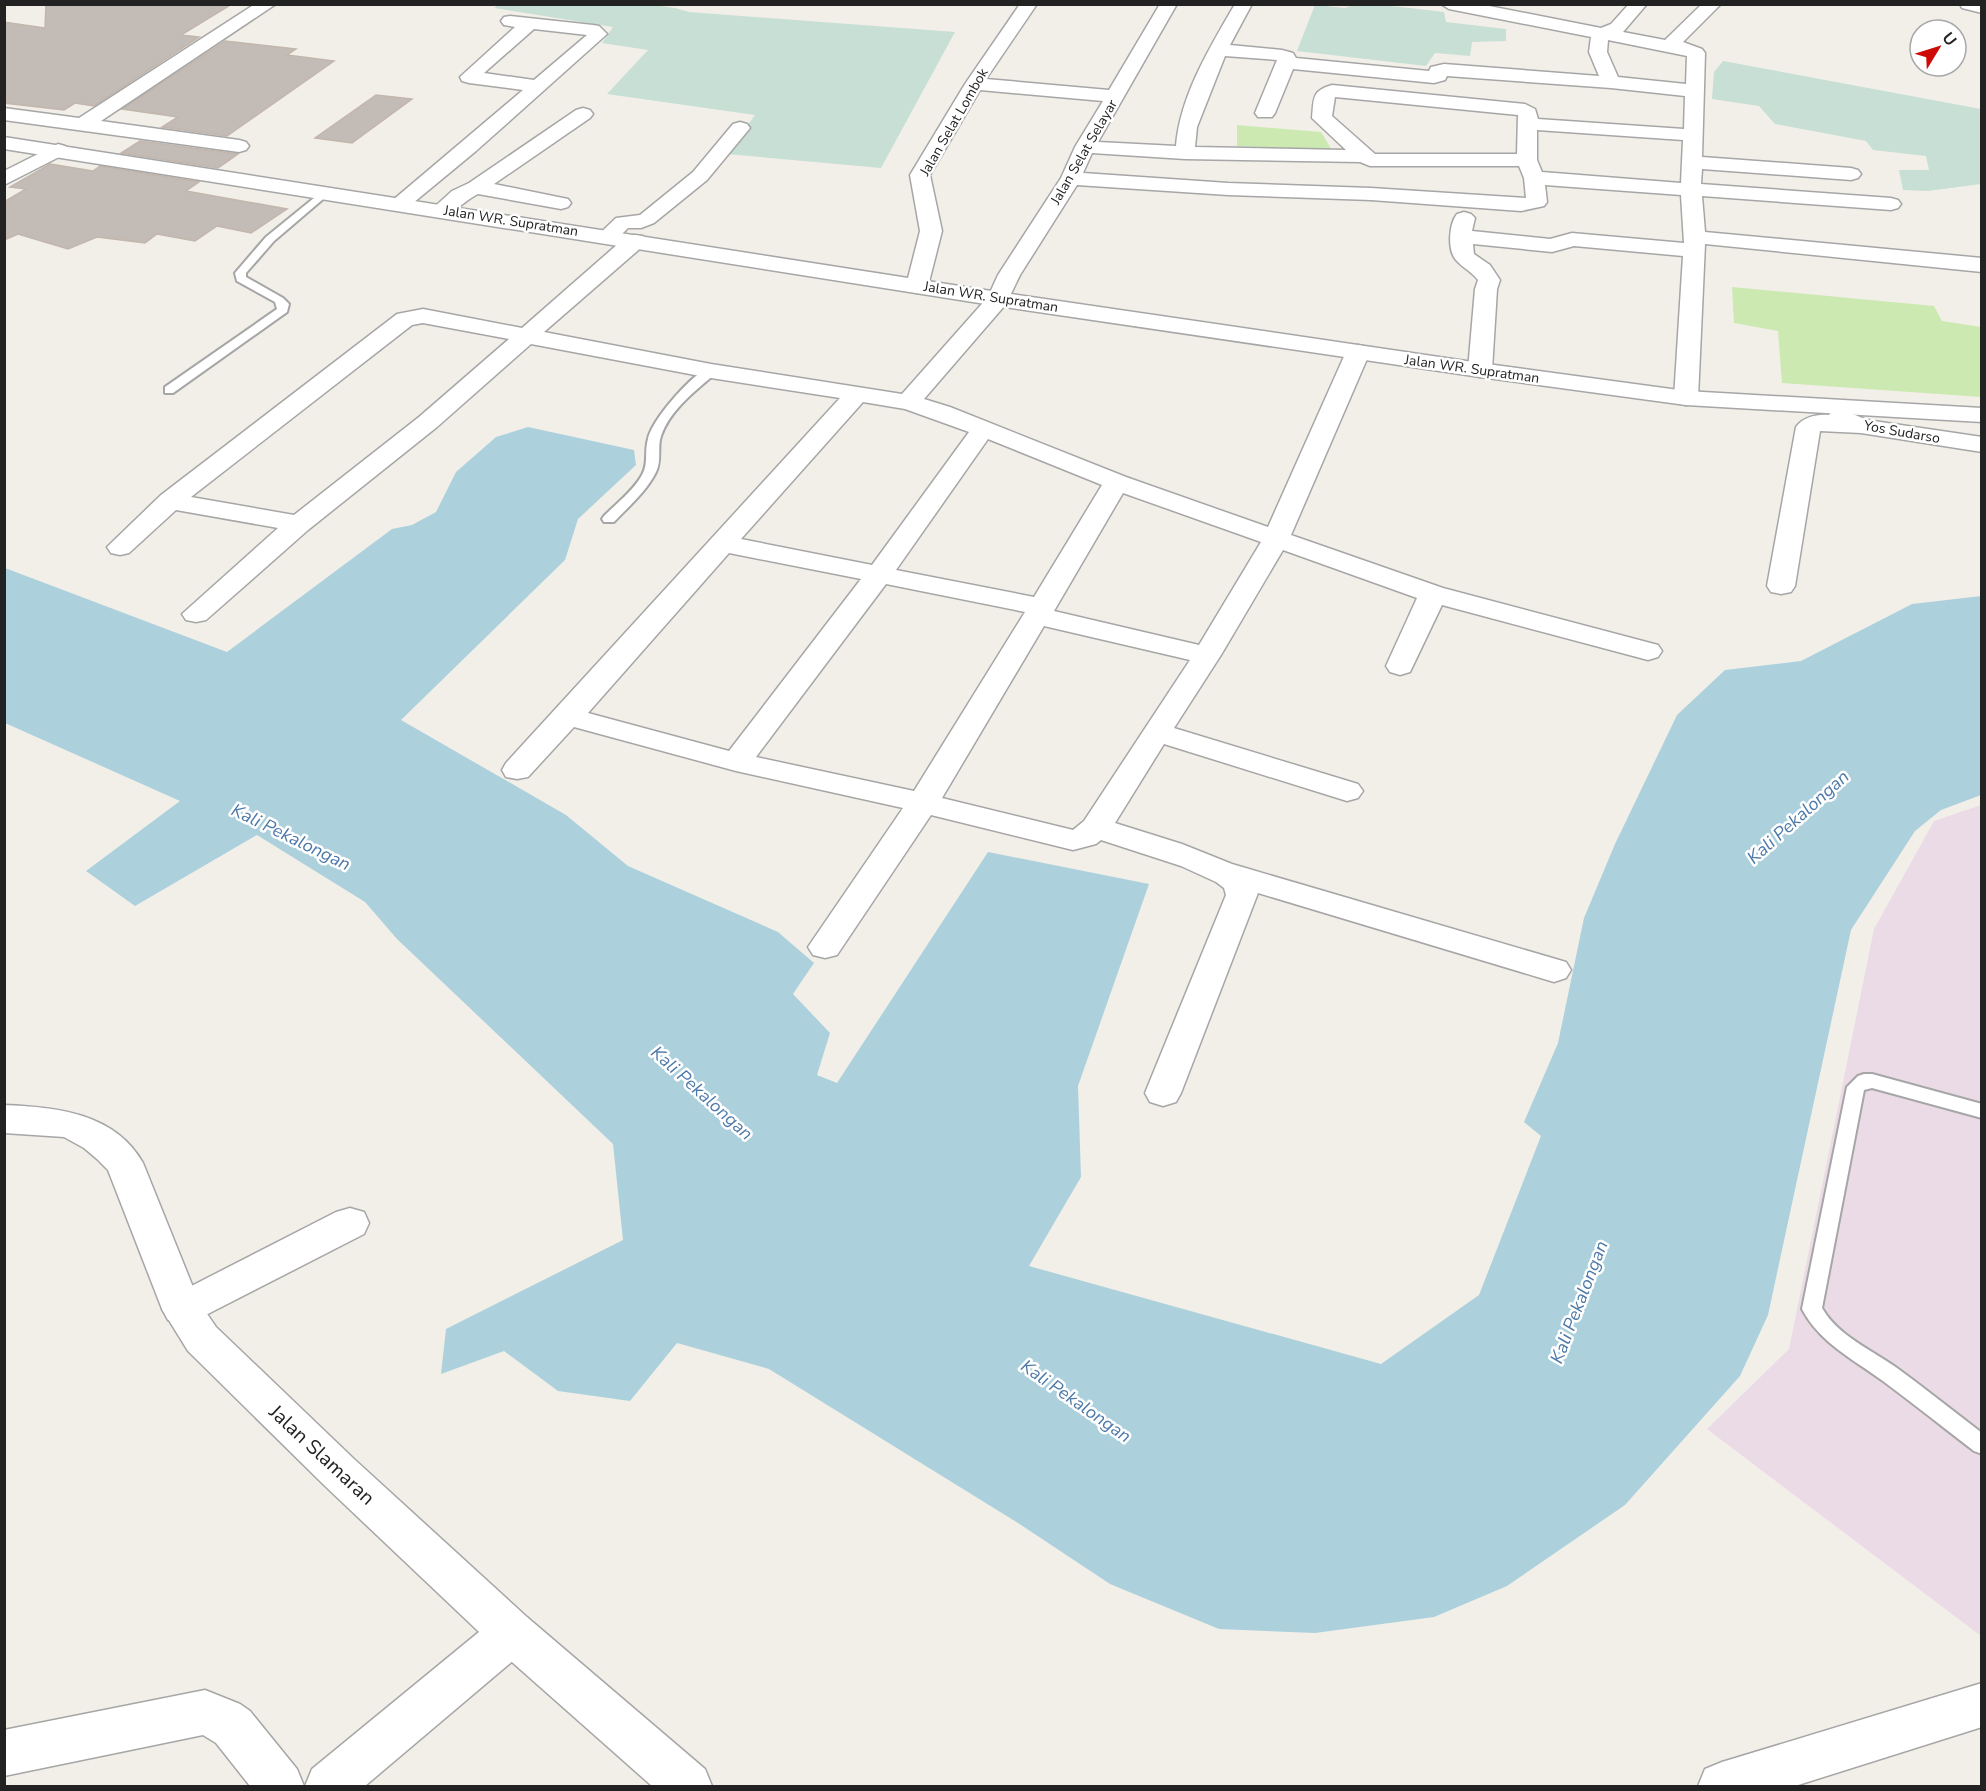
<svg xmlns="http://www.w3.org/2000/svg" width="1986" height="1791" font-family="'Nunito Sans',sans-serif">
  <rect width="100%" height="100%" fill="#f2efe9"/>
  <!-- industrial -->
  <path fill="#ebdbe7" d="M1981 805V1636L1707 1429 1789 1349 1874 929 1934 821Z"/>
  <!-- grass -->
  <g fill="#cce9b2">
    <path d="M1237 125 1321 132 1332 150 1237 146Z"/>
    <path d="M1732 287 1934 306 1942 321 1981 327V397L1782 383 1778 331 1734 323Z"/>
  </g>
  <!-- wetland -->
  <g fill="#c7dfd4">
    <path d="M500 4H646L675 8 689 12 955 32 881 168 727 154 755 115 607 94 648 50 602 43 613 27 494 8Z"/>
    <path d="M1315 5 1345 8C1359 0 1424 10 1444 12L1446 22 1506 29V41L1472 42 1470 56 1435 53 1426 66 1297 51Z"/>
    <path d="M1723 61 1981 109V184L1928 191 1903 190 1899 170H1929L1926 156 1873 150 1866 141 1775 124 1759 106 1712 99 1714 72Z"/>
  </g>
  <!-- water -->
  <path fill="#acd1dd" d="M528 427 634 450 636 465 578 519 565 560 401 720 566 815 628 866 778 932 814 963 793 994 830 1033 817 1075 837 1083 988 852 1149 884 1078 1086 1081 1177 1029 1266 1381 1364 1479 1295 1541 1136 1524 1122 1558 1043 1584 918 1615 844 1677 715 1725 670 1801 661 1912 604 1981 596V795L1941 810 1915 831 1851 930 1768 1315 1740 1376 1625 1505 1507 1586 1434 1617 1315 1633 1219 1629 1110 1584 1018 1523 769 1369 677 1343 630 1401 558 1391 504 1351 441 1374 446 1329 623 1240 613 1144 397 939 365 902 257 835 135 906 86 871 180 801 5 723V568L227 652 392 529 412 525 436 512 456 472 496 437Z"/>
  <!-- building -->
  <g fill="#c3bbb5" stroke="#c3b6ac" stroke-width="1.5">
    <path d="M46 4H232L181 35 199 37 94 106 75 103 64 110 4 103V22L45 28Z"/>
    <path d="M225 41 296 49 287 55 334 61 227 136 162 127 178 117 122 109Z"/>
    <path d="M376 95 412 99 352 143 315 138Z"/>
    <path d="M140 141 238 154 218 168 121 153Z"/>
    <path d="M50 164 93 171 100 166 199 182 186 191 287 209 251 233 217 226 195 241 157 234 145 243 97 237 68 249 18 234 4 240V202L26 189 10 187Z"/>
  </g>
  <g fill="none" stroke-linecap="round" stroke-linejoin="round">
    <!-- service casing -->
    <g stroke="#a6a6a6" stroke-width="4">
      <g id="service">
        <path d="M325 189 330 192 329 194 274 241 246 273V277L283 298 289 304 287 312 173 393H165V387L277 309 275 302 237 281 235 273 266 237Z"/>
        <path d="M711 367 717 371 715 374C695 391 670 410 661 436 657 448 662 460 656 472 646 492 629 506 614 522H604L602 519 604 516C617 503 633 491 642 475 649 463 644 452 648 439 652 420 692 373 711 367Z"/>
        <path d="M1864 1074H1872L1982 1104V1118L1872 1088 1864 1090 1822 1308C1838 1336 1872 1350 1897 1368 1926 1389 1953 1411 1982 1433V1454L1974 1451C1944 1428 1914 1404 1883 1381 1853 1359 1820 1343 1802 1309L1847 1087 1858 1076Z"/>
      </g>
    </g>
    <!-- minor casing -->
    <g stroke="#a6a6a6" stroke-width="3">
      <g id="minor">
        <path d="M255 4H276L101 121 239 140 246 142 249 146 246 150 239 152 4 120V108L79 118Z"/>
        <path d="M1020 4H1037L986 79 1109 90 1160 4H1177L1098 142 1176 146C1180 96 1210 47 1235 4H1252L1230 45 1282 50 1293 53 1296 58 1429 71 1431 67 1444 64 1599 76 1589 52 1591 37 1449 9 1441 4H1479L1601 28 1611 24 1629 4H1647L1623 32 1665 40 1702 4H1721L1683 42 1702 49 1705 53 1702 157 1851 168 1858 170 1861 174 1858 178 1851 180 1702 169 1701 184 1891 198 1898 200 1901 204 1898 208 1891 210 1702 196 1705 232 1982 258V272L1705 244 1698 398 1695 403 1686 405 1677 403 1674 398 1683 256 1574 246 1552 252 1473 244 1474 254 1490 265 1500 280 1497 289 1492 370 1488 375 1480 377 1472 375 1468 370 1475 289 1478 280C1472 272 1463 268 1456 260 1447 250 1449 224 1457 214L1464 212 1471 214 1475 218 1472 231 1550 239 1572 233 1684 243 1681 195 1545 185 1547 202 1544 206 1521 211 1371 200 1228 195 1077 185 1020 275 1006 304 924 399 950 407 1126 477 1268 527 1346 352 1350 347 1358 345 1366 347 1370 352 1291 535 1443 588 1658 645 1662 651 1658 657 1648 660 1442 605 1410 672 1400 675 1390 672 1386 666 1417 598 1283 550 1221 655 1174 728 1358 784 1363 791 1358 798 1347 801 1164 744 1115 823 1182 844 1232 864 1566 962 1571 970 1566 978 1554 982 1258 893 1181 1093 1176 1102 1163 1106 1150 1102 1145 1093 1226 895 1224 888 1216 882 1181 866 1101 840 1096 844 1073 850 931 815 837 955 825 958 813 955 808 947 903 808 736 771 574 727 528 777 517 779 506 777 502 770 506 763 840 398 711 378 531 344 437 427 308 530 206 620 196 622 186 620 182 614 278 528 176 510 129 553 120 555 111 553 107 547 161 495 397 314 423 309 522 328 627 236 635 235 643 236 646 241 643 246 544 332 711 364 902 394 988 297 998 275 1061 178 1075 147 1103 101 980 90 930 175 942 231 928 286 925 291 917 293 909 291 906 286 920 231 910 175 965 84ZM1608 40 1687 56 1686 84 1618 77 1607 52ZM1225 56 1277 60 1255 113 1258 117H1272L1275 113 1293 69 1434 83 1445 80 1447 76 1611 88 1685 96 1684 129 1538 119 1535 109 1525 104 1332 85C1311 91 1314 99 1312 118L1346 150 1195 147 1197 127ZM1335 97 1518 115 1517 154H1375L1332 116ZM1537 130 1683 140 1681 183 1542 172 1537 160ZM1092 153 1185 159 1360 162 1370 166H1519L1524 178 1526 198 1371 188 1228 183 1083 173ZM423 323 509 339 419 417 294 515 191 497 412 325ZM863 402 905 409 969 432 872 565 741 539ZM988 439 1102 485 1034 597 896 570ZM1123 493 1261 542 1199 645 1054 611ZM729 553 861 579 729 751 588 713ZM886 584 1025 612 914 791 756 757ZM1044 626 1190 660 1084 821 1073 830 942 798Z"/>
        <path d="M510 16 593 25 599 26 607 34 476 151 407 208 400 210 393 208 390 204 393 200 523 90 469 83 462 81 460 77 515 27 504 25 501 21 504 17ZM534 29 587 35 534 80 484 73Z"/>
        <path d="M583 108 590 110 593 114 590 118 494 184 568 199 571 203 568 207 561 209 478 194C463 201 451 219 434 214L431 210 452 191 469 183 576 110Z"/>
        <path d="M740 122 747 124 750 128 707 180 654 223 641 228H628C619 237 614 244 600 241L597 236 616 218 640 215 693 172 733 124Z"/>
        <path d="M58 144 65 146 68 150 65 154 4 185V171Z"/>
        <path d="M1841 409 1867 420 1982 437V452L1861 433 1820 431 1795 586 1791 592 1781 594 1771 592 1767 586 1796 427C1803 417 1817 414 1829 415L1832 411Z"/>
        <path d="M350 1208 364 1212 369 1223 364 1234 196 1320 182 1325 168 1320 162 1309 168 1298 336 1212Z"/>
        <path d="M512 1612 528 1618 535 1633 528 1648 365 1786H305L312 1769 496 1618Z"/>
        <path d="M1982 1683V1727L1795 1786H1698L1705 1769 1722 1762Z"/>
        <path d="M205 1690 240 1704 250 1711 297 1769 304 1786H250L216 1743 203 1735 4 1776V1730Z"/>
      </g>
    </g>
    <!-- tertiary casing -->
    <g stroke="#a6a6a6" stroke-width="3">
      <g id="tertiary">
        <path d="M1960 4H1982V13L1962 8Z"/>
        <path d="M4 137 998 292 1480 363 1686 391 1982 408V422L1686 405 1480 377 998 306 4 149Z"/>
        <path d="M4 1105C56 1107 115 1113 143 1163L199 1302 216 1327 354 1459 528 1618 705 1769 712 1786H652L496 1648 324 1485 188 1351 162 1309 108 1170 97 1159 84 1148 64 1137 4 1133Z"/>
      </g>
    </g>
    <!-- service -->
    <use href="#service" fill="#fff" fill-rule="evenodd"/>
    <!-- minor -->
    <use href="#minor" fill="#fff" fill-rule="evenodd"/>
    <!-- tertiary -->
    <use href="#tertiary" fill="#fff" fill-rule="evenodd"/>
  </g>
  <g text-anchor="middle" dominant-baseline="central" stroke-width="5" stroke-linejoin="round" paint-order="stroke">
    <!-- far-street labels -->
    <g font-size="14" fill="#222" stroke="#fff">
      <text transform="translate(954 122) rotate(-60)">Jalan Selat Lombok</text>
      <text transform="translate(1084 152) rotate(-60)">Jalan Selat Selayar</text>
      <text transform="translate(511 221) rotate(9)">Jalan WR. Supratman</text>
      <text transform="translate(991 297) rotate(9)">Jalan WR. Supratman</text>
      <text transform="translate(1472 369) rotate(8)">Jalan WR. Supratman</text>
      <text transform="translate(1902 432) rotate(10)">Yos Sudarso</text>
    </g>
    <!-- water labels -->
    <g font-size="18" font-style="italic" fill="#4d79a8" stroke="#fff">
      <text transform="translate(1798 817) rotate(-42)">Kali Pekalongan</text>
      <text transform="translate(291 837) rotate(26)">Kali Pekalongan</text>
      <text transform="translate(702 1093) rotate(42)">Kali Pekalongan</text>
      <text transform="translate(1579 1302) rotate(-69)">Kali Pekalongan</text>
      <text transform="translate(1076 1401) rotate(35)">Kali Pekalongan</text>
    </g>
    <!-- near-street labels -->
    <g font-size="20" fill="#222" stroke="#fff">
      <text transform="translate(322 1455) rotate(43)">Jalan Slamaran</text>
    </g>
  </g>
  <!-- border -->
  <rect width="1986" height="1791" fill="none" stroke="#222222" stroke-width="12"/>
  <!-- north arrow -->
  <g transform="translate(1938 48) rotate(52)"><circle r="28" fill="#ffffff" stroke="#a7a7a7" stroke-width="1.5"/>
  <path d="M0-4.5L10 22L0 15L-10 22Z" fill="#ce0a06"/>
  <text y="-9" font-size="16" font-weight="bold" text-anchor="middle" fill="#222222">U</text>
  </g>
</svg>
